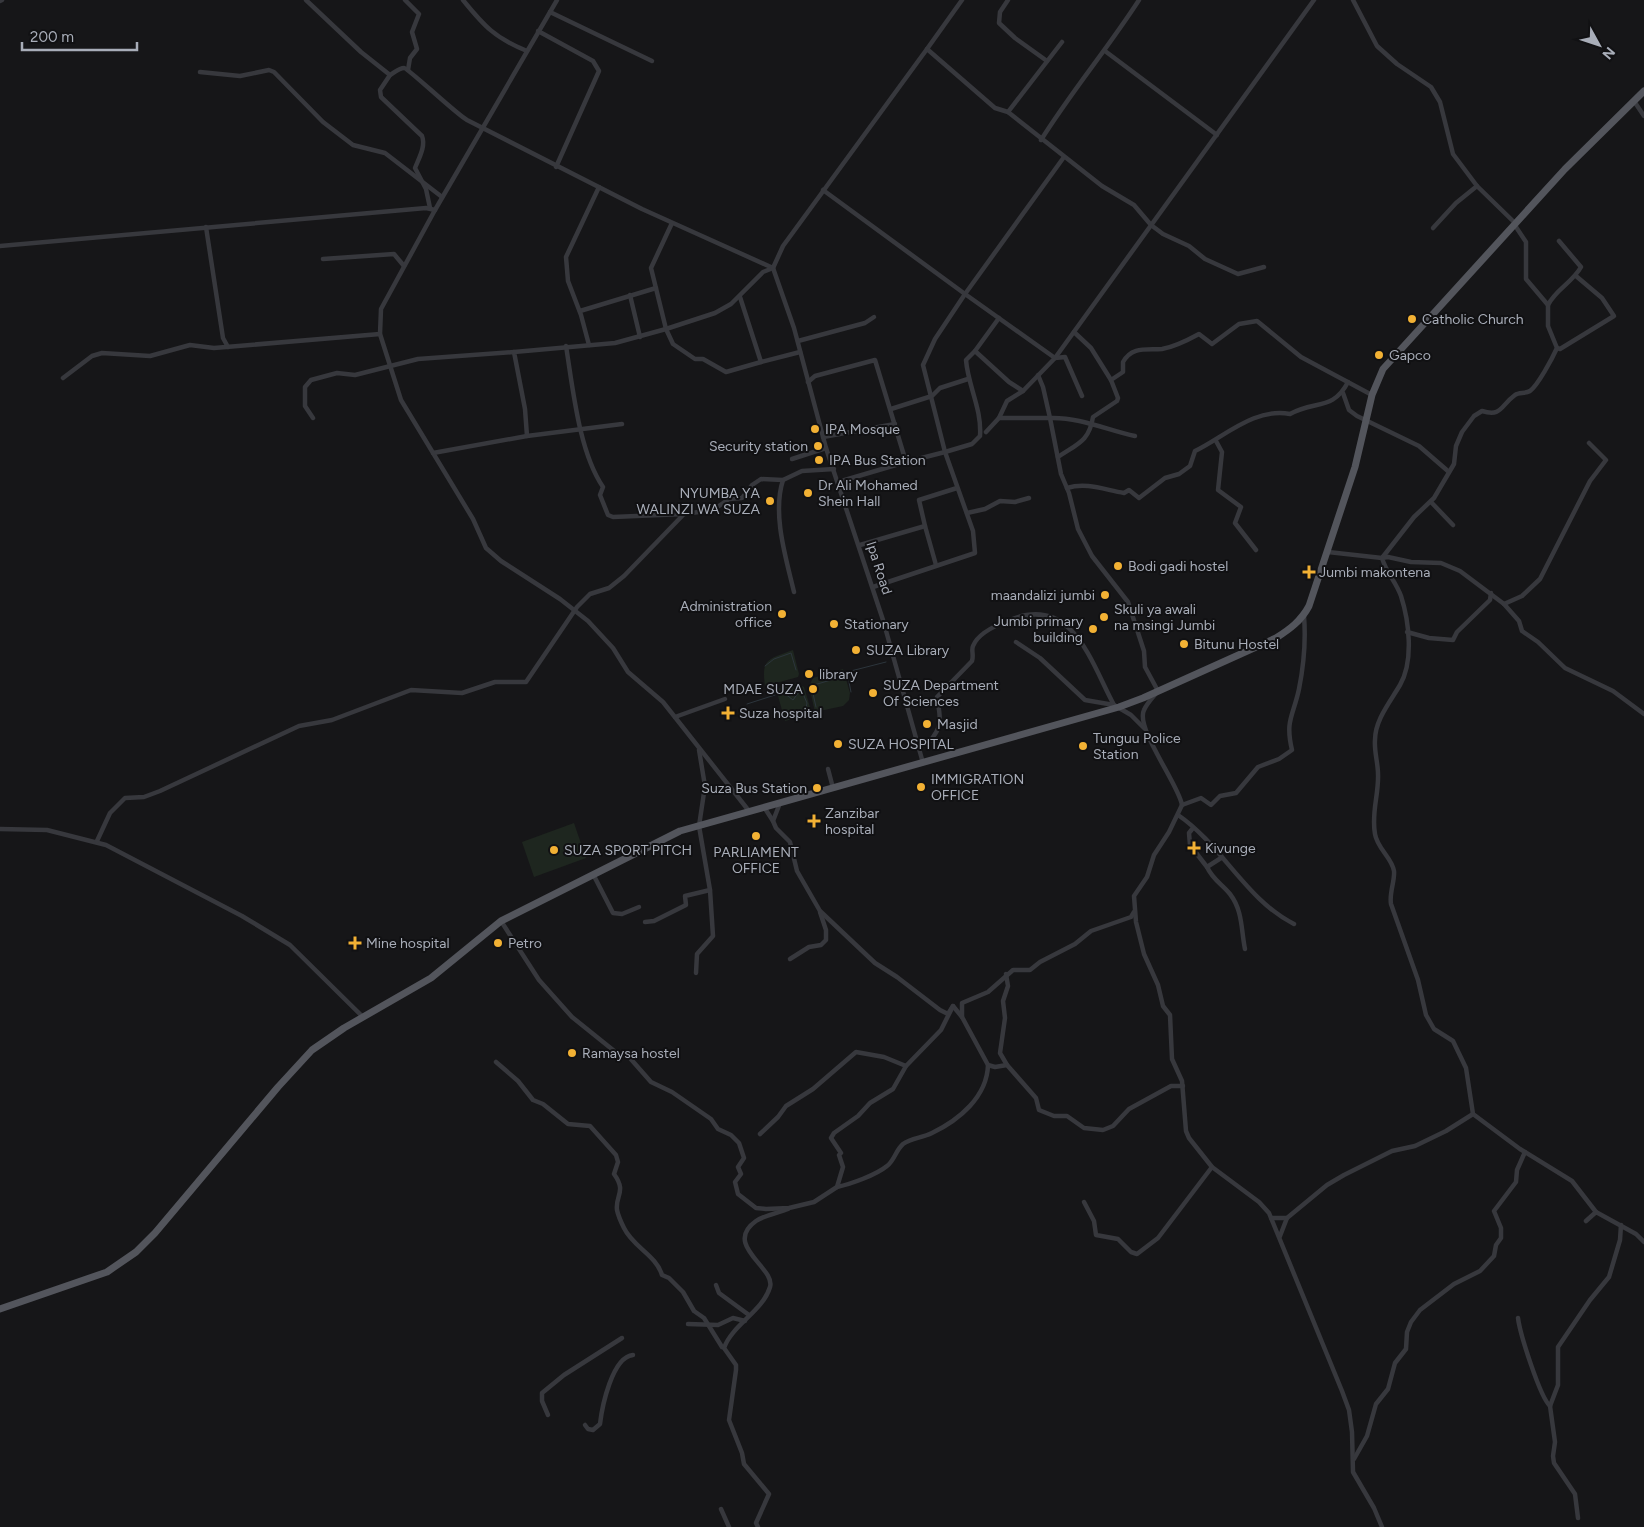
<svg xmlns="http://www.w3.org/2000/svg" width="1644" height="1527" font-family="Figtree,sans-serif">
  <rect width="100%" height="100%" fill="#161618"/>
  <!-- green -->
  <g fill="#1e261f">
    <path d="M793 650 799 674 798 677 765 686C761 658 769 659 793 650Z"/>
    <path d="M843 669 850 693 849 700 843 706 815 712 809 686 813 678Z"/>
    <path d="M797 683 804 687 812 714 785 721 776 689Z"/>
    <path d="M574 823 586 858 534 877 522 842Z"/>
  </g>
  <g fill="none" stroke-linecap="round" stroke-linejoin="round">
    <!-- stream -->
    <g stroke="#2c353c" stroke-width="1">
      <path d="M765 666 774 659 791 653 796 670"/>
      <path d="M851 692 847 672 886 662"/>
      <path d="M779 694 784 693 793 700 801 689 807 703 806 708"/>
      <path d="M747 704 775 695"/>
      <path d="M816 707 812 689 814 685 841 677 839 673 835 674"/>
    </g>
    <!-- street -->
    <g stroke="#37383d" stroke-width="4.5">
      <path d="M306 0 361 52 390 75C394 73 399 68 404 68 408 68 456 114 467 120L642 209 773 268"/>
      <path d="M405 0 419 14 412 32 417 49 410 58 408 70"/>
      <path d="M463 0C484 26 495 38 527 51"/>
      <path d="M962 0 927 49 995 108 1008 112 1102 186 1134 205 1151 225 1163 234 1189 246 1205 259 1238 274 1264 267"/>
      <path d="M1008 0 1000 12 999 23 1015 38 1047 61"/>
      <path d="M1353 0 1377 46 1397 64 1431 87 1440 102 1453 154 1477 186 1515 223"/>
      <path d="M0 1 2 0"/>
      <path d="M550 12 652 61"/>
      <path d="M538 31 593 61 599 71 556 167"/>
      <path d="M1105 51 1217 135"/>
      <path d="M200 72 240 76 269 70 274 72 323 122 353 145 385 153 442 197"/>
      <path d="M390 75 380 90 381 97 422 136C426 146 419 158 415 168L426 189 430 208"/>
      <path d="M1634 101 1644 116"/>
      <path d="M1008 112 1062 42"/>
      <path d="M1041 140C1071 92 1108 48 1139 0"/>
      <path d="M1064 157 965 294 1055 358 1065 357 1082 396"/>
      <path d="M435 210 557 0"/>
      <path d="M672 223 651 268 666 329 673 344 695 359H703L726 372 761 362"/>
      <path d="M206 227 223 338 228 347"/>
      <path d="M1433 228 1456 203 1477 186"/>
      <path d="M0 246 426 208 435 210 381 309 380 334 401 400 473 519 486 548 501 561 560 599 588 621 613 648 628 672 663 702 749 811"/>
      <path d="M323 259 394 254 404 266"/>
      <path d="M630 295 640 337"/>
      <path d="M740 297 761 362 800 352"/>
      <path d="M1548 305C1556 289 1572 283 1581 267L1559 241"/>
      <path d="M580 311 656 288"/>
      <path d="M1074 332 1091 348 1111 380"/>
      <path d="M798 341 865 323 874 317"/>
      <path d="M589 345 581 315 568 281 566 257 599 187"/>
      <path d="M566 346C573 389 579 452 603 487L600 495 608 515 613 517 684 514"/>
      <path d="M1557 348 1560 349 1614 316 1602 298 1576 276"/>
      <path d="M975 351 999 318"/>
      <path d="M1038 375 1043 387 1050 418C1080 417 1107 430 1135 436"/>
      <path d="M63 378 92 356 102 353 150 356 190 345 214 348 380 334"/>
      <path d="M808 382 815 376 875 360 906 462 945 452 923 365 935 339 965 294 823 190"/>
      <path d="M1343 393 1349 410 1357 416 1419 446 1449 472"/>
      <path d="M891 409 932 396 940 388 968 379"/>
      <path d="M313 418 305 406V387L311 380 337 373 355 375 418 359 514 352"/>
      <path d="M999 418 1007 401 1023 391 1055 358 1314 0"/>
      <path d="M986 432 999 418H1050L1061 474 1069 493 1078 529 1092 556 1128 602 1144 651 1145 667 1158 691C1153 697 1147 703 1144 710 1135 728 1179 785 1182 805L1169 832 1154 855 1147 877 1134 896 1136 922 1144 954 1158 985 1163 1006 1170 1015 1172 1059 1182 1081 1186 1131 1189 1138 1212 1167 1259 1202 1269 1213 1342 1391 1349 1410 1352 1432 1353 1472 1374 1508 1382 1527"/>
      <path d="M527 436 525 409 514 352 615 343 666 329 715 313 731 304 763 272 773 268"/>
      <path d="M823 437 895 424"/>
      <path d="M1216 441 1222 452 1218 490 1241 507 1235 523 1256 550"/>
      <path d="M433 453 527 436 622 424"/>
      <path d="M1058 457C1077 444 1089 442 1093 417L1117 401 1118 398 1111 380 1123 372V362C1132 346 1146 350 1162 349 1174 347 1188 340 1199 334L1212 344 1239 324 1257 321 1301 357 1372 395"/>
      <path d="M792 459 826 448"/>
      <path d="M783 480C772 514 786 558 794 592"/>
      <path d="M838 482 906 462"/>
      <path d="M1067 488C1087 482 1105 490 1124 493L1129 490 1139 498 1165 478 1179 474 1190 466 1195 451C1224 437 1255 407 1290 414 1315 400 1333 411 1348 382"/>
      <path d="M1431 502 1453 525"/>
      <path d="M967 513 985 509 1000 501 1015 502 1029 498"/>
      <path d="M925 526 936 565"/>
      <path d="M860 545 925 526 919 500 957 488"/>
      <path d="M1328 552 1382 558 1414 517 1434 498 1454 464 1456 446 1462 432 1474 416 1482 411C1502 417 1500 406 1515 395 1519 392 1525 394 1530 391 1538 385 1552 359 1557 348L1548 326V305L1526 279V242L1514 224"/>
      <path d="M873 587 975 553 973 531 945 452 972 444 980 436C982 409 968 386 966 360L975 351 1009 382 1023 391"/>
      <path d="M1504 604 1522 596 1540 579 1590 481 1606 460 1589 443"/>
      <path d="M1407 632 1429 638 1453 640 1457 632 1490 600 1491 593"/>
      <path d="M1016 642 1040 658 1085 700 1114 705 1131 715 1144 728"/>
      <path d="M675 717 725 699"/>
      <path d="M929 742C944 726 940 717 937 697L972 661C974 655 971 650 973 646 978 633 999 624 1010 620 1073 594 1091 663 1114 705"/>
      <path d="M923 763 883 620 826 448 794 328 773 268 783 246 927 49"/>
      <path d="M828 769 833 788"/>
      <path d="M780 803 773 821 776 828 790 842 797 871 820 911 875 963 897 977 940 1010 948 1014 953 1006 962 1017 988 1065 995 1067 1007 1065 1036 1098 1039 1110 1054 1116H1067L1084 1128 1103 1130 1113 1126 1129 1109 1140 1103 1171 1086H1183"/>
      <path d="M1182 805 1201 798 1211 805 1220 796 1236 793 1258 767 1279 759 1292 750C1285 720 1293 717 1299 689 1304 664 1306 641 1304 616"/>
      <path d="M764 807 773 821"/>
      <path d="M1178 815C1222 845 1246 900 1294 924"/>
      <path d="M1193 828 1189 833 1190 845 1207 867"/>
      <path d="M0 829 47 830 106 845 242 916 290 945 363 1017"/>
      <path d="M97 841 110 813 125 798 144 797 160 791 299 726 332 720 411 690 462 693 495 682H526L577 607 590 594 609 588 624 576 684 514 713 510 729 499 742 498 752 485 761 479 783 480 802 471 834 469"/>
      <path d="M1221 858 1207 867C1213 880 1222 884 1230 894 1243 911 1241 930 1245 949"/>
      <path d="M593 874 613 913 622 914 639 907"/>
      <path d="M501 921 539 980 572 1017 618 1054 629 1057 651 1082 672 1092 711 1119 718 1129 731 1135 739 1143 744 1158 738 1167 741 1174 735 1182 738 1194 756 1208 766 1209 789 1208 814 1202 837 1187 843 1167 839 1155 841 1153 831 1138 834 1133 858 1116 870 1103 893 1089 906 1066 941 1030 953 1006"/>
      <path d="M645 922 654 921 686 905 685 896 710 890"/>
      <path d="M790 959 809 947 821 945 826 940V930L820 912"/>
      <path d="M696 973 697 954 713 936 710 890 699 826 705 786 699 750"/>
      <path d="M1006 974 1008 986 1003 1001 1005 1018 1000 1053 1007 1065"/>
      <path d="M962 1017V1003L988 992 1013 970H1030L1040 962 1075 944 1091 931 1131 917 1134 912"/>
      <path d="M496 1062 518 1081 533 1100 543 1104 568 1124 590 1126 616 1155 618 1162 614 1174C627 1192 615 1195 617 1210 618 1215 622 1224 624 1228 633 1247 656 1255 662 1275L669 1278 683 1292 694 1311 704 1318 722 1347"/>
      <path d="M760 1134 778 1117 786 1106 813 1089 856 1052 884 1057 906 1066"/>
      <path d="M837 1187C851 1184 876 1175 887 1166 894 1161 896 1150 903 1144 911 1138 922 1138 932 1133 959 1120 987 1097 988 1065"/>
      <path d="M1084 1202 1094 1221 1096 1235 1118 1239 1131 1252 1137 1254 1158 1238 1212 1167"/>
      <path d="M1596 1212 1572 1181 1520 1149 1473 1114 1466 1068 1453 1041 1434 1029 1426 1015 1418 980 1391 904C1389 893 1395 881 1394 871 1392 858 1377 848 1375 834 1371 813 1379 794 1378 774 1378 763 1374 751 1375 740 1375 720 1390 702 1400 685 1414 661 1409 621 1401 596 1396 582 1386 572 1382 558L1388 557 1411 562 1441 563 1460 571 1504 604 1519 621 1522 631 1538 642 1565 668 1613 691 1644 714"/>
      <path d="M1271 1218H1287L1327 1185 1344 1175 1392 1151 1415 1146 1446 1131 1473 1114"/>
      <path d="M1586 1221 1596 1212 1636 1234 1644 1242"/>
      <path d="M1280 1236 1287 1218"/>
      <path d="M716 1285 719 1293 749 1315"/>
      <path d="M1518 1318C1520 1334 1540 1397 1550 1406"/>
      <path d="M688 1324 718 1325 733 1318 745 1321"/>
      <path d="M548 1415 542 1401V1393L564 1375 622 1338"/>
      <path d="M585 1425 588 1429 593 1430 600 1424C602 1407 612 1357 633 1355"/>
      <path d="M1354 1459 1367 1436 1376 1404 1388 1389 1395 1363 1406 1349 1407 1332 1411 1322 1420 1310 1454 1284 1480 1271 1494 1256 1496 1245 1501 1238V1228L1494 1211 1516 1182 1517 1170 1525 1152"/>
      <path d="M721 1509 729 1527"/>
      <path d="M1578 1518 1575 1494 1554 1463 1553 1456 1555 1442 1550 1406 1558 1385V1347L1590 1300 1609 1277 1620 1240 1621 1225"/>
      <path d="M758 1527 756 1523 769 1494 744 1464 742 1453 729 1420 736 1370V1365L724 1348C732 1325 763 1311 770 1287 776 1268 722 1245 756 1221 765 1215 778 1213 788 1209"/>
    </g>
    <!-- primary -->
    <path stroke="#53555c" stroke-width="7" d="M0 1309 107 1272 136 1252 155 1233 278 1087 312 1050 344 1028 431 978 501 921 680 831 1119 707 1143 698 1276 638C1290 629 1301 621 1309 606L1355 467 1372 395 1383 369 1565 169 1644 91"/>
  </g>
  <!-- markers -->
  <g fill="#f2b134" stroke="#111113" stroke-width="2">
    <circle cx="1412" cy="319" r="5"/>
    <circle cx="1379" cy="355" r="5"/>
    <circle cx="815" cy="429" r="5"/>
    <circle cx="818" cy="446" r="5"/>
    <circle cx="819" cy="460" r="5"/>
    <circle cx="808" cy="493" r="5"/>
    <circle cx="770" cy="501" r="5"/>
    <circle cx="1118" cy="566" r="5"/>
    <path d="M1306.5 564.5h5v5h5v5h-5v5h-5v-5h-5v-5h5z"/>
    <circle cx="1105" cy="595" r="5"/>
    <circle cx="782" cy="614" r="5"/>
    <circle cx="1104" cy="617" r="5"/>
    <circle cx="834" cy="624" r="5"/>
    <circle cx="1093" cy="629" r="5"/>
    <circle cx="1184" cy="644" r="5"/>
    <circle cx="856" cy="650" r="5"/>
    <circle cx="809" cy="674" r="5"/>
    <circle cx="813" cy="689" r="5"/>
    <circle cx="873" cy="693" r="5"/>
    <path d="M725.5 705.5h5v5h5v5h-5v5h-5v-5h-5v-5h5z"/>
    <circle cx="927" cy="724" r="5"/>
    <circle cx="838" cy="744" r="5"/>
    <circle cx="1083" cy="746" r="5"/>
    <circle cx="921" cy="787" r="5"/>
    <circle cx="817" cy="788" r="5"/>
    <path d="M811.5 813.5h5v5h5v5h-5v5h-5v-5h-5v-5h5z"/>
    <circle cx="756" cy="836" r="5"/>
    <path d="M1191.5 840.5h5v5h5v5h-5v5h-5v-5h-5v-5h5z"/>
    <circle cx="554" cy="850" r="5"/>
    <path d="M352.5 935.5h5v5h5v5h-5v5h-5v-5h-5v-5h5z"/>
    <circle cx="498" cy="943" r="5"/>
    <circle cx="572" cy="1053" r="5"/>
  </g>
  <g text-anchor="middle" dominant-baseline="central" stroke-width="4" stroke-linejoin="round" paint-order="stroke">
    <!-- poi labels -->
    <g font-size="14" fill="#a8adb8" stroke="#111113" text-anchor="start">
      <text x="1422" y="319">Catholic Church</text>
      <text x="1389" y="355">Gapco</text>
      <text x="825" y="429">IPA Mosque</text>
      <text x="808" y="446" text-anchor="end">Security station</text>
      <text x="829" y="460">IPA Bus Station</text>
      <text x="818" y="485">Dr Ali Mohamed<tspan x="818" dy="16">Shein Hall</tspan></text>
      <text x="760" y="493" text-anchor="end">NYUMBA YA<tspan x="760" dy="16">WALINZI WA SUZA</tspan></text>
      <text x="1128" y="566">Bodi gadi hostel</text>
      <text x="1319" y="572">Jumbi makontena</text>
      <text x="1095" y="595" text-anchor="end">maandalizi jumbi</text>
      <text x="772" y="606" text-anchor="end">Administration<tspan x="772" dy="16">office</tspan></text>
      <text x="1114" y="609">Skuli ya awali<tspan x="1114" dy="16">na msingi Jumbi</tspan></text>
      <text x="1083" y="621" text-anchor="end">Jumbi primary<tspan x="1083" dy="16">building</tspan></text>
      <text x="844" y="624">Stationary</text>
      <text x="1194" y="644">Bitunu Hostel</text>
      <text x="866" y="650">SUZA Library</text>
      <text x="819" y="674">library</text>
      <text x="883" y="685">SUZA Department<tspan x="883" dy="16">Of Sciences</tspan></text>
      <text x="803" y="689" text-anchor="end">MDAE SUZA</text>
      <text x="739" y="713">Suza hospital</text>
      <text x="937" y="724">Masjid</text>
      <text x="1093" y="738">Tunguu Police<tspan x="1093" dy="16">Station</tspan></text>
      <text x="848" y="744">SUZA HOSPITAL</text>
      <text x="931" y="779">IMMIGRATION<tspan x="931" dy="16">OFFICE</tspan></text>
      <text x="807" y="788" text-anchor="end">Suza Bus Station</text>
      <text x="825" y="813">Zanzibar<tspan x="825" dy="16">hospital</tspan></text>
      <text x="1205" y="848">Kivunge</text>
      <text x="564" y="850">SUZA SPORT PITCH</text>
      <text x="756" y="852" text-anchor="middle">PARLIAMENT<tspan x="756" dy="16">OFFICE</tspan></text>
      <text x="366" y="943">Mine hospital</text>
      <text x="508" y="943">Petro</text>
      <text x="582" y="1053">Ramaysa hostel</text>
    </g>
    <!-- street labels -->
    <g font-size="14" fill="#a8adb8" stroke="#111113">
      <text transform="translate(879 568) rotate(72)">Ipa Road</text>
    </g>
  </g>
  <!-- north arrow -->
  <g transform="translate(1599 45) rotate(130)" stroke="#111113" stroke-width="4" paint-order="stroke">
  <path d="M0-4L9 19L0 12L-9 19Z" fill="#a8adb8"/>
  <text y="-8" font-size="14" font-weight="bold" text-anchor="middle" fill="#a8adb8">N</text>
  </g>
  <!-- scale -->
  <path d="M22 42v8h115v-8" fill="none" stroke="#a8adb8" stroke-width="2.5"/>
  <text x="30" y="42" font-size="15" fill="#a8adb8" stroke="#111113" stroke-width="4" paint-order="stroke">200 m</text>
</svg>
